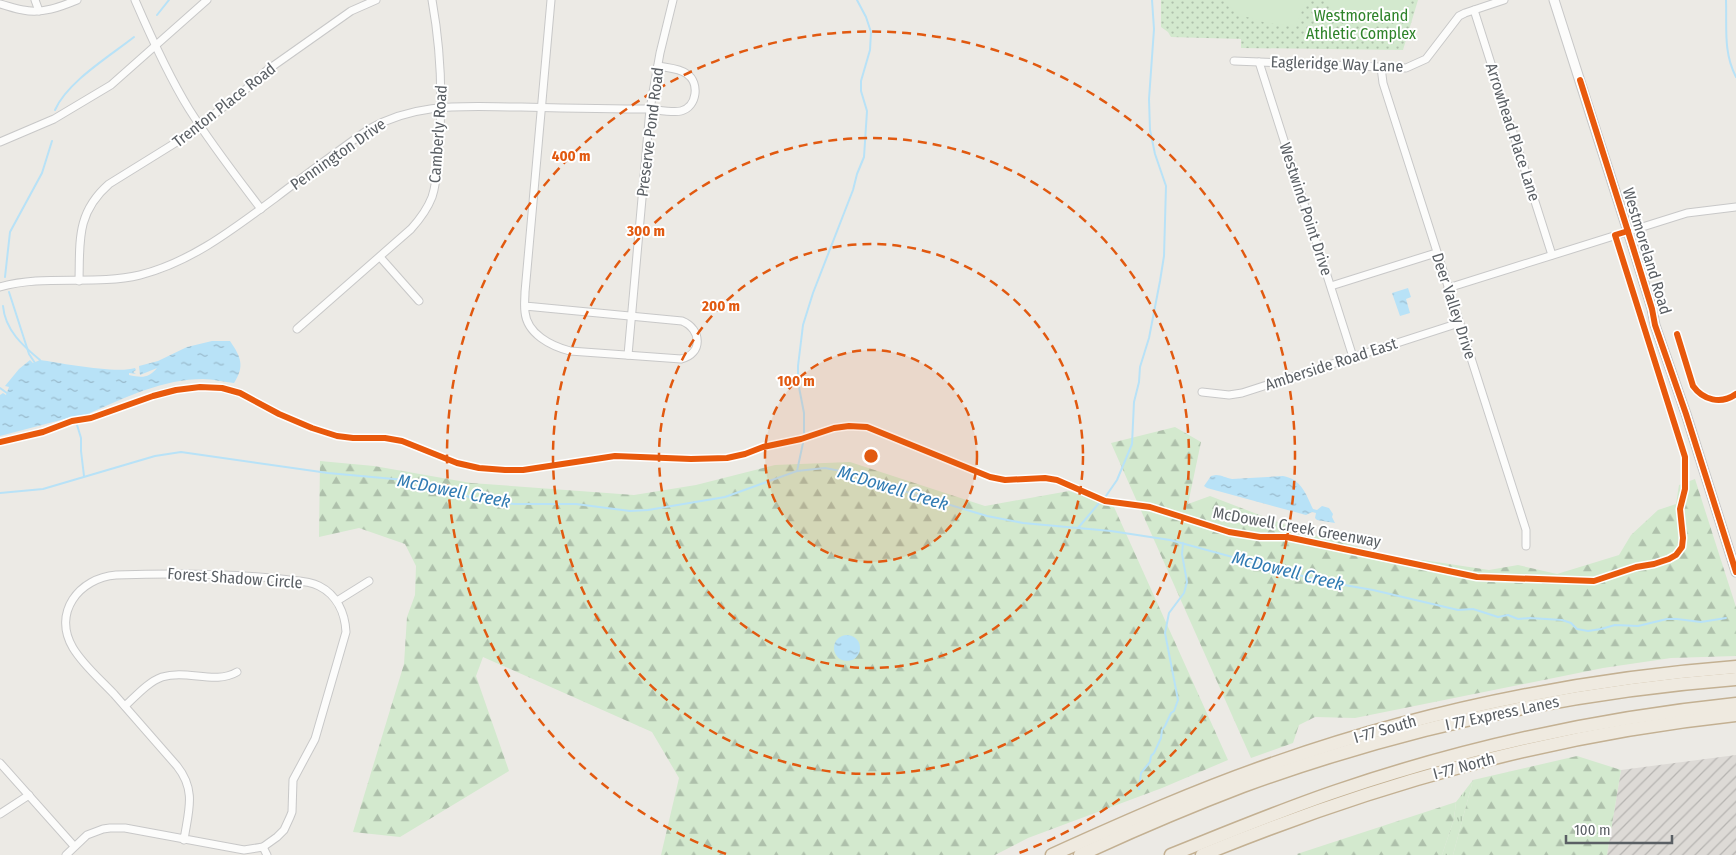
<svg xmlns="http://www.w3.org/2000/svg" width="1736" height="855" font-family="'Fira Sans Condensed',sans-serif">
  <defs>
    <pattern id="industrial-furrows" width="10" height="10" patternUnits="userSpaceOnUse" patternTransform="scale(1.25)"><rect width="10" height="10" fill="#dddad6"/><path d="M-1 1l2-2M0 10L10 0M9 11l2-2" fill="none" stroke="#b6b4b1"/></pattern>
    <pattern id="grass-tufts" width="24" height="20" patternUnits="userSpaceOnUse" patternTransform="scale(1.25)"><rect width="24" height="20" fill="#d3e9ce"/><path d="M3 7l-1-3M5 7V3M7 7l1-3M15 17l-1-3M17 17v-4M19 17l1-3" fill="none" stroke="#aec0ab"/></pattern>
    <pattern id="forest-firs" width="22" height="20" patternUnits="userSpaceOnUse" patternTransform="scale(1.25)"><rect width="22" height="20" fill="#d3e9ce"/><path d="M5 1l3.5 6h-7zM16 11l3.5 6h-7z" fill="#aec0ab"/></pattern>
    <pattern id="park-dots" width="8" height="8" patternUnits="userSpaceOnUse" patternTransform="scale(1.25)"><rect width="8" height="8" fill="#d3e9ce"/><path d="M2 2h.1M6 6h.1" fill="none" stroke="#aec0ab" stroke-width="1.8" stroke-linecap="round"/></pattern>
    <pattern id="water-ripples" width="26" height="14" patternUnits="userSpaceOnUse" patternTransform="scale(1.25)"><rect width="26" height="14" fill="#b8e2f7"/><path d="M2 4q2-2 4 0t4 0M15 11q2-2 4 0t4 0" fill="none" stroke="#99bacc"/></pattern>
  </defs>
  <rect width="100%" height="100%" fill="#eceae5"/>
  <!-- industrial -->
  <path fill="url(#industrial-furrows)" d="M1736 755V855H1607L1621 770Z"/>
  <!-- grass -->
  <path fill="url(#grass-tufts)" d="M1473 780 1453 855H1442L1454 819 1456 802Z"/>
  <!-- forest -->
  <g fill="url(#forest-firs)">
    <path d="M1175 427 1201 442 1188 504 1210 496 1304 532 1363 548 1399 563 1423 560 1489 570 1518 565 1557 574 1619 555 1631 535 1658 510 1676 504 1679 485 1695 479 1736 607V656L1671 658 1603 668 1355 718 1315 717 1299 725 1293 743 1251 758 1111 443Z"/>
    <path d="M320 461 374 466 471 483 634 495 696 485 775 465 850 462 985 506 1069 491 1114 507 1228 760 1162 788 1028 838 995 855H661L679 778 652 732 483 657 476 676 509 771 400 837 353 832 404 664 407 617 415 595 416 566 405 544 359 528 319 537Z"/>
    <path d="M1577 756 1621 770 1607 855H1453L1473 780Z"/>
    <path d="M1456 802 1454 819 1442 855H1298L1297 854Z"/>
  </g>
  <!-- park -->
  <path fill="url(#park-dots)" d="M1161 0H1418L1403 50 1241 48V39L1171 37 1168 32 1161 27Z"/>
  <!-- garden -->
  <g fill="#d3e9ce">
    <path d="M1223 0H1306L1296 26 1266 23 1252 18 1241 16 1228 6Z"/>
    <path d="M1331 0H1406C1392 26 1357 34 1335 13H1330Z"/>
  </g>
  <!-- water -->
  <g fill="url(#water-ripples)">
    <path d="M1408 288 1411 297 1406 299 1410 313 1400 316 1392 293Z"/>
    <path d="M212 341H230C241 357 245 366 234 383 224 382 213 379 203 379 164 379 126 397 90 413L89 415 76 416 0 436V395L3 393 6 395 9 387 5 386 19 369 30 360 33 363 40 360C61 363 117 374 135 368L136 370 133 372 136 374 129 373V375C142 378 149 378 157 368L140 375 139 366 158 361 187 347Z"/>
    <path d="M1216 475C1222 475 1226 478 1232 479L1283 476C1301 479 1306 494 1313 509L1317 510 1322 506 1329 508 1333 514 1332 517 1335 523 1317 520 1315 518 1316 513 1312 512 1306 515 1207 488 1204 486 1211 476Z"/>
    <circle cx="847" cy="648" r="13"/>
  </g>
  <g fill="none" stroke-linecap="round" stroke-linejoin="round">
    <!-- stream -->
    <g stroke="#b8e2f7" stroke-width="2">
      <path d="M1726 0C1727 27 1723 52 1736 77"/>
      <path d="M157 15 169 0"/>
      <path d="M55 110C67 82 110 56 134 37"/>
      <path d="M5 277 10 232 42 173 52 141"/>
      <path d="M9 292 29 354 35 363"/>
      <path d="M3 306C5 330 23 346 40 360"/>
      <path d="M0 388 7 393"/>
      <path d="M74 415 81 438V451L84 476"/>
      <path d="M804 433V413L798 382V366L803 325 813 293 853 190 857 174 864 157 867 111 861 91V81L870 50 871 32 866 17 857 0"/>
      <path d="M797 471 803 443"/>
      <path d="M0 493 43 489 155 456 181 452 328 473 405 480 439 486 472 498 514 504H576L630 511 648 510 725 497 797 471 825 468 861 475 900 490 987 516 1023 523 1111 531 1170 540 1321 581 1373 590 1458 610 1473 609 1498 617 1508 615 1518 619 1530 618 1562 620 1571 623 1577 629 1588 631 1601 629 1615 625 1638 626 1667 619H1677L1701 622 1726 618"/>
      <path d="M1106 496 1117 480 1132 444 1134 402 1139 382 1140 367 1149 338 1160 281 1164 256 1166 186 1155 154 1150 130 1149 99 1154 29 1152 0"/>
      <path d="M1078 528 1100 502"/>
      <path d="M1139 789 1141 773 1150 762 1151 756 1154 753 1161 738 1162 730 1165 726 1171 713 1174 711 1178 700 1165 633 1169 613 1184 593 1187 582 1182 554 1183 543"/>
    </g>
    <!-- minor casing -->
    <g stroke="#c8c8c8" stroke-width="9">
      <g id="minor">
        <path d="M35 0 39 11"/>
        <path d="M135 0C151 37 168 75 189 109 211 144 236 176 261 209"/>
        <path d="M0 4C8 6 15 9 23 10 42 14 60 7 77 0"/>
        <path d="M1474 10 1552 255"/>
        <path d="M1234 61 1406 68 1426 59 1459 16 1465 13 1504 0"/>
        <path d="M1259 62 1353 357"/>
        <path d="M1381 67 1383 83 1526 530V546"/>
        <path d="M0 142 54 119 111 85 207 0"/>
        <path d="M380 257 419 301"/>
        <path d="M79 281C80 241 76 213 109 184L188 135 251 85 266 71 351 11 376 0"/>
        <path d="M1331 286 1436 253"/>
        <path d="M0 287C45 274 94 286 140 275 191 262 232 230 274 199 305 175 337 152 369 129 419 101 466 107 521 107 564 108 607 109 650 109 659 110 673 113 681 111 697 107 700 83 687 74 679 68 668 68 658 66"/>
        <path d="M1448 288 1687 213 1736 207"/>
        <path d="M525 306 682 321C702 329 703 354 681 359L570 351C551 346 527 334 525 312 524 305 525 298 525 292L551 0"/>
        <path d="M297 329 411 229C420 219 427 210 432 197 438 180 437 162 439 144 443 94 441 50 432 0"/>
        <path d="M628 355 650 109 660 53 673 0"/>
        <path d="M1202 392 1229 395 1242 393 1459 323"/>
        <path d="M337 601 369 581"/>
        <path d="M125 706C136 696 148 682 162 677 187 669 215 685 237 672"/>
        <path d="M0 763 74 846"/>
        <path d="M0 814 29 795"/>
        <path d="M263 847 267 855"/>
        <path d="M66 855 87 835 103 829 110 828H125L244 850 263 847 277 837 284 830 290 817 292 812 293 780 315 739 346 632C345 613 337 595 319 586 307 580 293 581 281 579 226 573 172 573 116 575 79 578 52 613 73 648 84 666 100 679 114 694 135 718 156 742 177 766 197 791 188 812 184 840"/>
      </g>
    </g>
    <!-- tertiary casing -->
    <g stroke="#c8c8c8" stroke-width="11">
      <path id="tertiary" d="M1554 0 1631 241 1652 309 1655 325 1686 414 1736 572"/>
    </g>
    <!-- motorway casing -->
    <g stroke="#c3b092" stroke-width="15">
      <g id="motorway">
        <path d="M1052 855C1125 822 1199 789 1275 763 1423 711 1580 679 1736 667"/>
        <path d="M1080 855C1134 830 1188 807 1243 786 1402 728 1568 692 1736 679"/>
        <path d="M1171 855C1226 833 1281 810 1337 791 1466 747 1600 718 1736 704"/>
        <path d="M1202 855C1376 784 1548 735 1736 715"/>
      </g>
    </g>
    <!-- minor -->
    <use href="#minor" stroke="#fcfcfb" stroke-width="7"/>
    <!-- tertiary -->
    <use href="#tertiary" stroke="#fcfcfb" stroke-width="9"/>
    <!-- motorway -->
    <use href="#motorway" stroke="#efeae0" stroke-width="12"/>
    <!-- cycleway casing -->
    <g stroke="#fff" stroke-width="9">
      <g id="cycleway">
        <path d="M1580 80 1631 241 1652 309 1655 325 1686 414 1736 572"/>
        <path d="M1677 334 1693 386C1703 400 1721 405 1736 394"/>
        <path d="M0 442 43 432 72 421 91 418 153 396 176 390 200 387 222 388 240 393 279 414 312 428 337 436 353 438H385L402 441 457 463 479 468 505 470H523L615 456 691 459 727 458 745 454 763 447 801 439 834 428 849 426 867 427 990 477 1005 480 1045 478 1057 480 1105 501 1150 507 1229 532 1260 537H1287L1477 577 1594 581 1636 567 1654 564 1669 559 1676 555 1682 547 1683 538 1680 509 1685 489V457L1615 235 1628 231"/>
      </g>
    </g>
    <!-- cycleway -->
    <use href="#cycleway" stroke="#e8590c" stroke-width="6"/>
  </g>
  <!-- distance rings -->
  <circle cx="871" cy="456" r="106" fill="#e15910" fill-opacity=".12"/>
  <g fill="none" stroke="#e15910" stroke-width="2.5" stroke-dasharray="9 6">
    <circle cx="871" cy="456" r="106"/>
    <circle cx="871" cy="456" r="212"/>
    <circle cx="871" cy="456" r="318"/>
    <path d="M726 854A424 424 0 1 1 1016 854"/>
  </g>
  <g text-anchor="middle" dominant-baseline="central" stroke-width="4" stroke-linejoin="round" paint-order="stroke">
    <!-- park labels -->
    <g font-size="16" fill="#2e832a" stroke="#fff">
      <text x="1361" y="15">Westmoreland<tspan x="1361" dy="18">Athletic Complex</tspan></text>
    </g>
    <!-- street labels -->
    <g font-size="16" fill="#5a5f64" stroke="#fff">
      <text transform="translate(1337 64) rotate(2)">Eagleridge Way Lane</text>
      <text transform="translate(224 105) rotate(-38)">Trenton Place Road</text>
      <text transform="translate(650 132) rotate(-83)">Preserve Pond Road</text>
      <text transform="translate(1513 132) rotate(72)">Arrowhead Place Lane</text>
      <text transform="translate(438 134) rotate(-86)">Camberly Road</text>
      <text transform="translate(338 154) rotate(-35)">Pennington Drive</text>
      <text transform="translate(1306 209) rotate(72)">Westwind Point Drive</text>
      <text transform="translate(1647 251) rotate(73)">Westmoreland Road</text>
      <text transform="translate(1454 306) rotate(72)">Deer Valley Drive</text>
      <text transform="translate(1331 364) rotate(-18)">Amberside Road East</text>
      <text transform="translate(1297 527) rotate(10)">McDowell Creek Greenway</text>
      <text transform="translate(235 578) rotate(4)">Forest Shadow Circle</text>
      <text transform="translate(1502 713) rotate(-12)">I 77 Express Lanes</text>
      <text transform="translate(1385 729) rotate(-16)">I-77 South</text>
      <text transform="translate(1464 766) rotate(-15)">I-77 North</text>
    </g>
    <!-- water labels -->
    <g font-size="18" font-style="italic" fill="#317bb2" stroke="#fff">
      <text transform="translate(893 488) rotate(17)">McDowell Creek</text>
      <text transform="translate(454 491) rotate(11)">McDowell Creek</text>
      <text transform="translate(1288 571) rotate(14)">McDowell Creek</text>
    </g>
  </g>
  <circle cx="871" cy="456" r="8" fill="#e15910" stroke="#fff" stroke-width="2.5"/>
  <g font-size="15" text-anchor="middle" font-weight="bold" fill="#e15910" stroke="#fff" stroke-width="4" stroke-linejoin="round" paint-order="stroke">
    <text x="571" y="161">400 m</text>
    <text x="646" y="236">300 m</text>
    <text x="721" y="311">200 m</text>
    <text x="796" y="386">100 m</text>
  </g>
  <!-- scale -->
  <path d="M1566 835v8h106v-8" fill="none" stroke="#5a5f64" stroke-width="2.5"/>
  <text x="1574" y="835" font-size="15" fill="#5a5f64" stroke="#ffffff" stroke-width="4" paint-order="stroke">100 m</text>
</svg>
